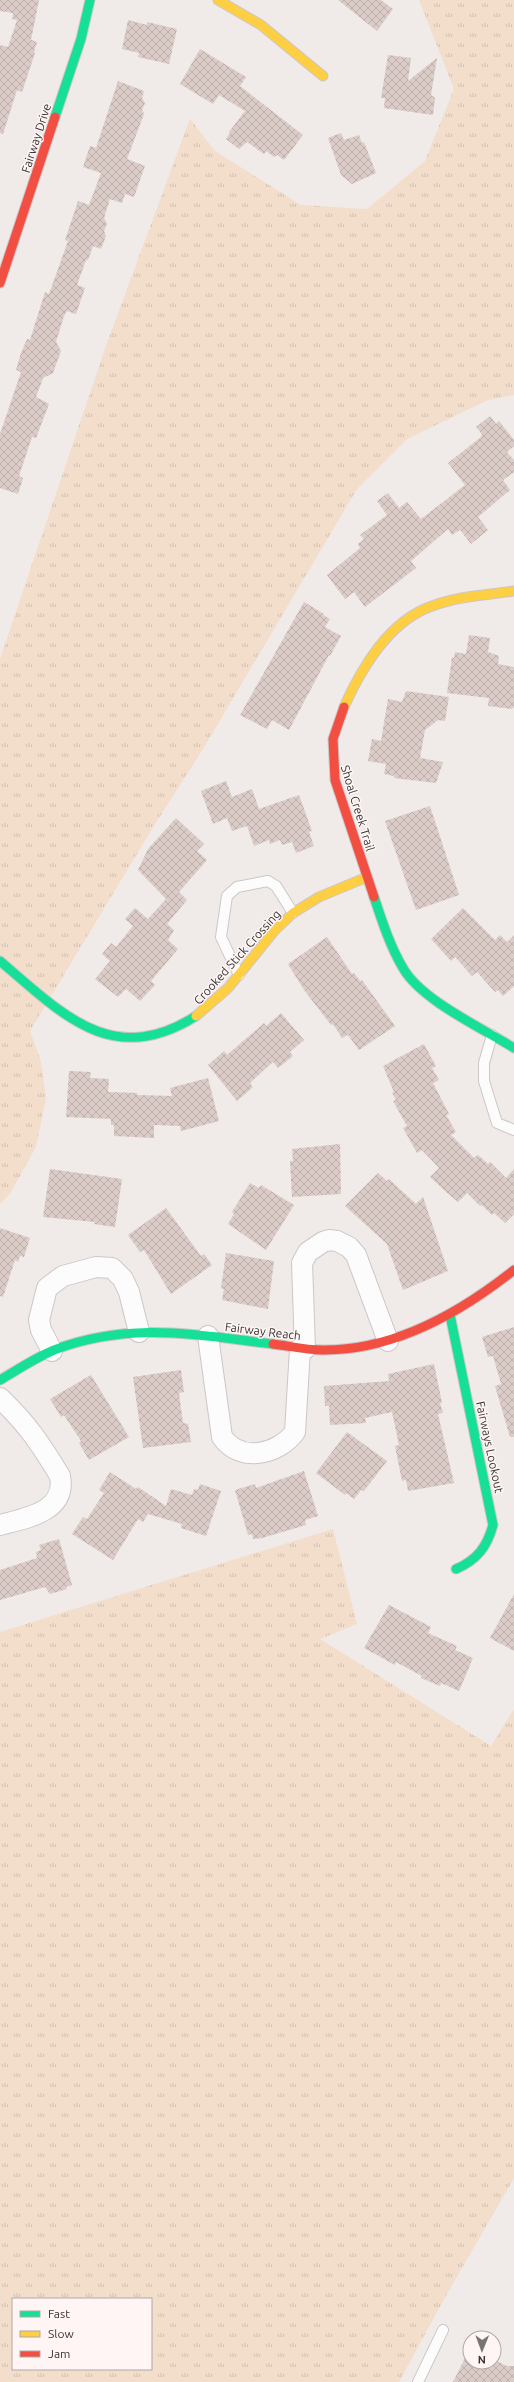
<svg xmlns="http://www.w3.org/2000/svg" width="514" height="2382" font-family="Ubuntu,sans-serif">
  <defs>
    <pattern id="grass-tufts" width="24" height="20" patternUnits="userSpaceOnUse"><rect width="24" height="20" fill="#f3decb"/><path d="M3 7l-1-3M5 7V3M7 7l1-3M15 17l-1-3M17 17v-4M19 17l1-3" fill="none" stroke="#d1bfaf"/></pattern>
    <pattern id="building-cross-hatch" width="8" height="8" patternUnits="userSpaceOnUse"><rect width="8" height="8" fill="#dbccc7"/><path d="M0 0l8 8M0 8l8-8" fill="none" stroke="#bdb0ac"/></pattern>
  </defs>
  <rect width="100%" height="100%" fill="#f0eae9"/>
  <!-- grass -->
  <g fill="url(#grass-tufts)" fill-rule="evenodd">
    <path d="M419 0H514V395L488 400 407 439 357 489 203 749 152 829 30 1031 41 1062 46 1098 36 1147 11 1192 0 1204V659L107 343 190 119 215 151 301 205 367 209 425 161 454 89Z"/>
    <path d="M333 1529 357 1624 320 1639 491 1746 514 1709V2178L443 2301 399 2382H0V1632ZM13 2299H151V2369H13Z"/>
  </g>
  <!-- building -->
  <g fill="url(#building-cross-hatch)">
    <path d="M0 0H39L31 40 37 42 34 52 35 53 22 92 17 90 3 134 0 133V45L8 47 17 20 12 19 13 13 0 11Z"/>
    <path d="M338 0H381L393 9 377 31Z"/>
    <path d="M128 20 147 25V22L177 29 169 64 138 57 139 53 122 49Z"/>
    <path d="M200 49 246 77 240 86 303 135 284 160 277 155 274 157 266 151 264 154 247 142 239 149 226 139 230 133 229 132 245 111 219 95 213 104 180 84Z"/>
    <path d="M388 55 411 58 408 81 437 58 431 95 435 98 433 115 384 108 385 98H381Z"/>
    <path d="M118 81 144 91 142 98 145 103 142 110 144 114 127 159 145 166 134 197 125 194 122 203 110 199 104 218 107 224 104 231 106 236 101 249 93 246 88 260H86L77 285 85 288 76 314 67 311 64 316 56 342 61 351 53 373 43 378 36 397 49 404 36 438 32 437 19 476 23 478 18 494 0 488V434L21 372 16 370 21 353 27 339 30 340 45 292 49 294 68 241 65 240 78 201 89 205 101 173 83 167 90 146 96 148Z"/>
    <path d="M341 133 344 140 359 135 362 143 364 142 376 173 352 184 341 175 328 138Z"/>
    <path d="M490 416 496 424 499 421 514 440V446L507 452 514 460V472L503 480 510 490 478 517 488 530 471 544 460 530 452 535 448 529 411 561 416 568 365 607 354 592 345 599 327 575 360 548 358 544 364 539 360 535 387 515 377 501 388 493 399 508 407 502 421 519 465 485 448 463 481 437 482 434 476 427Z"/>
    <path d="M304 602 324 614 323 615 330 619 325 627 341 636 330 656 329 655 289 730 272 720 267 729 240 715Z"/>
    <path d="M469 635 490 638 488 652 499 656 498 664 514 667V707L512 709 488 706 489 698 447 693 452 657 454 658 455 652 466 654Z"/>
    <path d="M406 691 449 697 445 721 438 720 425 730 420 758 443 762 436 783 394 778V776L384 774 386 764 368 761 372 739 381 741 388 699 402 702Z"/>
    <path d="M226 781 232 797 252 789 259 809 299 795 312 831 309 832 314 846 296 853 292 842 282 845 280 840 270 844 269 840 254 846 247 826 232 831 227 818 213 824 201 791Z"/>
    <path d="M430 806 459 895 416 910 385 821Z"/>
    <path d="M176 818 204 844 197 851 207 860 179 892 187 900 167 924 174 930 168 940 178 949 151 981 155 985 140 1001 126 989 118 997 95 979 110 961 102 954 111 943 116 947 133 926 125 919 135 908 148 919 166 899 138 870 148 849Z"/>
    <path d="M463 908 495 940 500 935 507 942 514 935V986L503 996 498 990 495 992 477 972 472 976 455 957 451 961 431 939Z"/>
    <path d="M327 937 352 974 354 973 360 981 362 980 395 1026 359 1050 348 1035 342 1038 333 1024 331 1025 304 990 288 964Z"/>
    <path d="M281 1013 304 1040 290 1052 293 1056 278 1068 273 1062 250 1083 253 1087 237 1101 208 1065 224 1051 227 1055 264 1023 266 1026Z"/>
    <path d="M424 1044 436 1066 432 1068 439 1080 433 1083 449 1114 446 1115 456 1132 451 1135 474 1158 478 1155 488 1164 490 1162 506 1178 514 1169V1214L505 1223 494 1213 492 1215 482 1205 480 1206 467 1193 458 1202 445 1191 430 1177 439 1168 422 1150 417 1153 403 1128 407 1126 393 1101 396 1100 392 1093 394 1092 383 1066Z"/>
    <path d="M69 1071 91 1072 90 1078 109 1079 108 1092 137 1093V1095L172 1096 170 1088 208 1078 219 1121 181 1131 180 1126 154 1125V1138L114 1136V1125H111V1119L66 1117Z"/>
    <path d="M340 1144 341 1194 292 1197 290 1161H293L292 1149Z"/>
    <path d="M50 1169 122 1179 115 1227 94 1224 95 1222 43 1217Z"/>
    <path d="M378 1173 387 1181 389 1179 416 1204 423 1197 448 1271 403 1290 387 1244 345 1206Z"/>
    <path d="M250 1183 259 1188 261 1185 294 1205 266 1250 228 1224 234 1214 232 1212Z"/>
    <path d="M166 1208 201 1256 204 1254 212 1265 171 1294 144 1250 140 1252 128 1235Z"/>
    <path d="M0 1228 30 1238 24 1257 20 1256 18 1262 15 1260 3 1297 0 1296Z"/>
    <path d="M226 1253 274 1261 268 1309 222 1300 224 1289 221 1288Z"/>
    <path d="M514 1327V1437H510L495 1386 501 1384 493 1356 488 1357 482 1337Z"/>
    <path d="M434 1364 442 1403H440L443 1413 438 1414 454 1483 408 1491 406 1480 402 1481 395 1446 399 1445 392 1412 365 1418 366 1423 330 1425 329 1406H325L324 1386 389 1381 388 1374Z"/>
    <path d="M181 1370 184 1392 179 1393 183 1423 188 1424 191 1442 143 1448 133 1377Z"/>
    <path d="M91 1375 129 1437 89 1460 79 1443 81 1441 64 1415 61 1417 50 1399Z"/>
    <path d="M347 1432 387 1461 364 1491 361 1490 354 1499 346 1493 345 1495 316 1473Z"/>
    <path d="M304 1471 318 1516 305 1520 306 1525 262 1538 253 1539 252 1534 248 1535 235 1490 255 1484 256 1488Z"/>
    <path d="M110 1472 136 1489 138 1487 166 1506 171 1489 192 1495 194 1489 198 1490 200 1484 221 1491 206 1536 181 1528 182 1524 148 1514 143 1522 138 1519 113 1560 72 1534 83 1517 87 1519 104 1493 99 1490Z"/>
    <path d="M59 1539 72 1585 66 1587 67 1589 50 1594 45 1587 0 1600V1570L37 1558 36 1552 41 1550 39 1545Z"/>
    <path d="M514 1594V1651L490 1638Z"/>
    <path d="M389 1605 431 1627 428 1633 457 1646 455 1650 473 1658 459 1691 441 1683 440 1686 421 1678 422 1676 396 1662 395 1665 364 1648Z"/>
    <path d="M470 2348V2362H494V2360L507 2366H514V2382H453Z"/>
  </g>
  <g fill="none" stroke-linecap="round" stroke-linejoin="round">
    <!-- lane casing -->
    <g stroke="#ccc7c7" stroke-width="12">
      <g id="lane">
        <path d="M239 975 221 937 227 896 237 887 268 881 276 886 293 913"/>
        <path d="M492 1035 484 1063V1081L497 1123 514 1130"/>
        <path d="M418 2382 443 2330"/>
      </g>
    </g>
    <!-- street casing -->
    <g stroke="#ccc7c7" stroke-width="22">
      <g id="street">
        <path d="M208 1336 222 1437C240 1463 278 1455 295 1432L300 1349"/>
        <path d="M305 1349 302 1263 308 1252 323 1242 329 1240 337 1241 349 1247 356 1255 388 1341"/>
        <path d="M52 1351 41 1330 39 1320 47 1288 63 1276 96 1267 112 1268 123 1279 129 1292 139 1332"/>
        <path d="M0 1398C28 1425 40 1443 60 1476 67 1512 26 1518 0 1525"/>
      </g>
    </g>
    <!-- fast casing -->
    <g stroke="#ccc7c7" stroke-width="11">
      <g id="fast">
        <path d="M55 117 81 39 90 0"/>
        <path d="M374 897C382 921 390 946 403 968 421 1000 482 1028 514 1048"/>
        <path d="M0 961C62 1014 113 1069 196 1016"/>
        <path d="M450 1315 493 1525C487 1547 477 1560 456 1569"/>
        <path d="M0 1380C17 1370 35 1358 54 1350 131 1321 195 1335 273 1344"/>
      </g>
    </g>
    <!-- slow casing -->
    <g stroke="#ccc7c7" stroke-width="11">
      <g id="slow">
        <path d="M218 0 261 25 323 76"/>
        <path d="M344 707C362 667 389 621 432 606 458 596 487 595 514 591"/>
        <path d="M196 1016 228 988 275 930 293 913 319 897 367 877"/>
      </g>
    </g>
    <!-- jam casing -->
    <g stroke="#ccc7c7" stroke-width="11">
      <g id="jam">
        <path d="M0 283 55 117"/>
        <path d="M344 707 333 739 335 780 374 897"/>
        <path d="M273 1344C289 1346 306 1350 322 1350 394 1351 460 1313 514 1270"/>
      </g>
    </g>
    <!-- lane -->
    <use href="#lane" stroke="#fdfcfc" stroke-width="10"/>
    <!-- street -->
    <use href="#street" stroke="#fdfcfc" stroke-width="20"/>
    <!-- fast -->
    <use href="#fast" stroke="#16e098" stroke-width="9"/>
    <!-- slow -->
    <use href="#slow" stroke="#ffcf43" stroke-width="9"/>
    <!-- jam -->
    <use href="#jam" stroke="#f24e42" stroke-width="9"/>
  </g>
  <g text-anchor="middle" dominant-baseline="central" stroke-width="3" stroke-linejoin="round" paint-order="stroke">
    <!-- street labels -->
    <g font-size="12" fill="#393534" stroke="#fef5f4">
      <text transform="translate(36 138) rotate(-72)">Fairway Drive</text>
      <text transform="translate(358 808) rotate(73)">Shoal Creek Trail</text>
      <text transform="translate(237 957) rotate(-48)">Crooked Stick Crossing</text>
      <text transform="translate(263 1331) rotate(7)">Fairway Reach</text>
      <text transform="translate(490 1447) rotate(78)">Fairways Lookout</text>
    </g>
  </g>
  <!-- legend -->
  <rect x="12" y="2298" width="140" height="72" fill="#fef5f4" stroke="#afa8a7"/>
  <rect x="20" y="2311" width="20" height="6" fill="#16e098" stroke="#afa8a7"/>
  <text x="48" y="2318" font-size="12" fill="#393534">Fast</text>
  <rect x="20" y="2331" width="20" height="6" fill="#ffcf43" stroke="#afa8a7"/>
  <text x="48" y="2338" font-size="12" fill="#393534">Slow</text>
  <rect x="20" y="2351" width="20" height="6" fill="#f24e42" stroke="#afa8a7"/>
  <text x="48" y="2358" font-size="12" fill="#393534">Jam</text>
  <!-- north arrow -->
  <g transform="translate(482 2350) rotate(181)"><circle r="19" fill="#fef5f4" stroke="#afa8a7"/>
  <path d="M0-3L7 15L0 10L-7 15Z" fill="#797473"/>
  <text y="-6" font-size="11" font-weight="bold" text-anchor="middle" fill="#393534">N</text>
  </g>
</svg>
